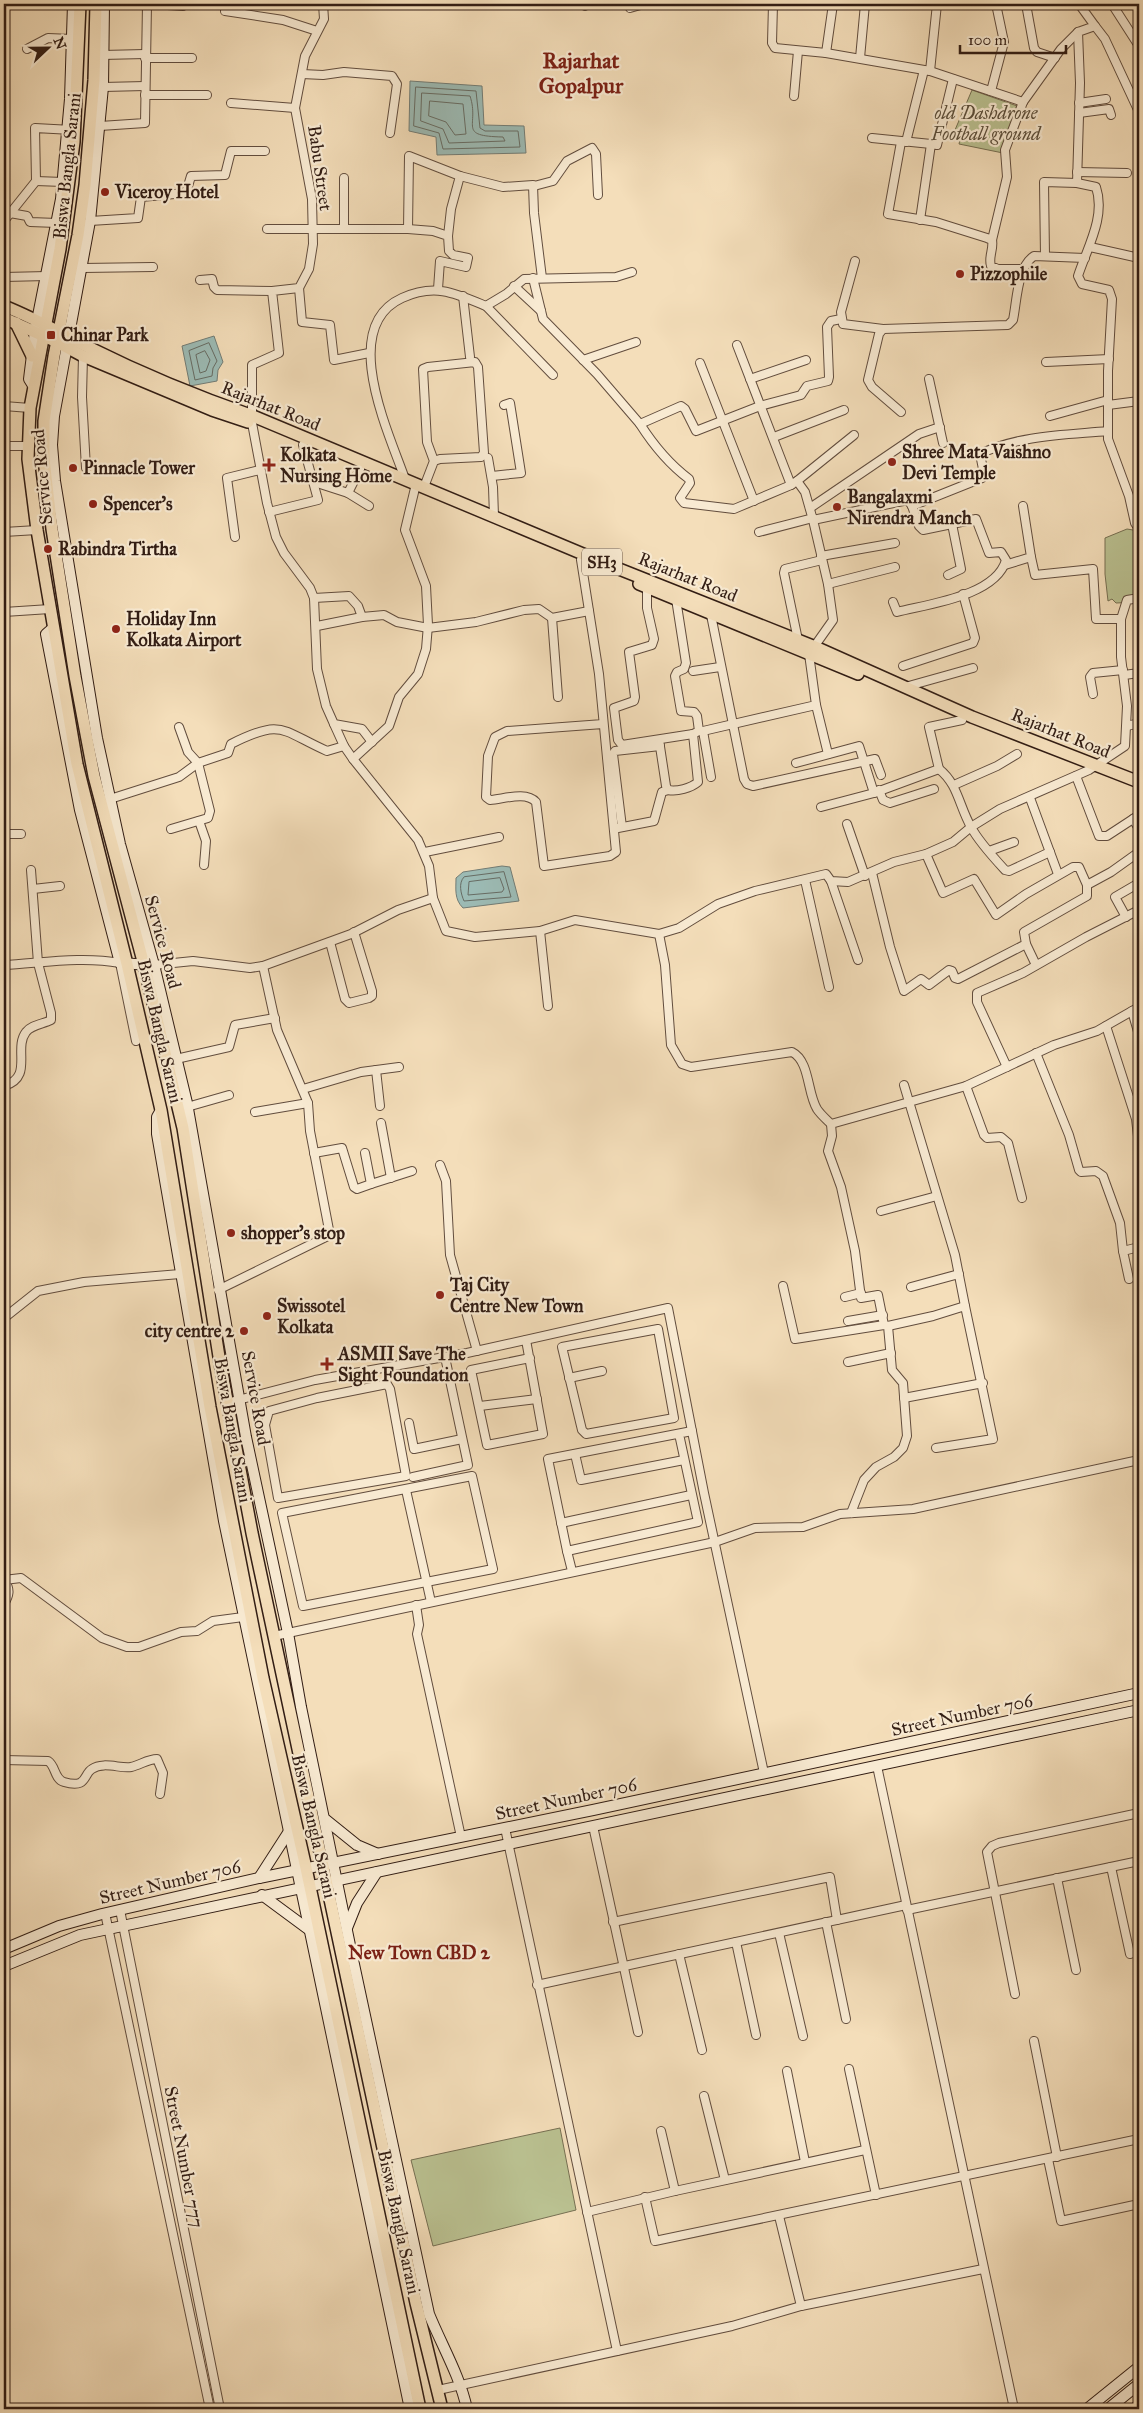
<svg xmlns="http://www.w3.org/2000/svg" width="1143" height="2413" font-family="'IM FELL Great Primer',serif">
  <rect width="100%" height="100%" fill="#f4deba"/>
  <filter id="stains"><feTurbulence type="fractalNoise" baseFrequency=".004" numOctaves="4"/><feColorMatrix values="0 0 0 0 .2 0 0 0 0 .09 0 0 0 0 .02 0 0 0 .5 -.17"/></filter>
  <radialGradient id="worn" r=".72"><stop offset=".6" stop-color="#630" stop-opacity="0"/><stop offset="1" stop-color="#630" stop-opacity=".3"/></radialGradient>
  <!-- green -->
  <g fill="#bac191" stroke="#766f52">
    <path d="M972 90 1020 107 1003 153 959 144 962 132 955 130Z"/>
    <path d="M1127 529 1133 530 1139 536V602L1116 603 1112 599 1108 601 1105 574V538Z"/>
    <path d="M560 2128 576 2210 433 2246 411 2160Z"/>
  </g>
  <!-- water -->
  <g fill="#9cbbb5" stroke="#727c75">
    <path d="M410 81 482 86 484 125 524 126 526 153 437 155 436 137 409 131Z"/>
    <path d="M214 336 223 362 218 370 217 381 190 386 182 346Z"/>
    <path d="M502 866 510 867 519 901 463 908C454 899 456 889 456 878L463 872Z"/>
  </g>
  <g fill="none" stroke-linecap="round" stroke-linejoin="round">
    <!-- shore -->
    <g stroke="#676c64" stroke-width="1">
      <path d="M416 87 476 91 480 128 485 131H518L520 147 443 149 439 133 414 126Z"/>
      <path d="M422 93 470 96C480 126 456 136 503 137L505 141 449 143 443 129 421 121Z"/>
      <path d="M430 101 463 104 466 134 455 135 446 122 429 116Z"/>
      <path d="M209 343 217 361 213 368 212 376 195 380 189 351Z"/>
      <path d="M205 351 210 360 206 371 200 373 196 355Z"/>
      <path d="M504 872 511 897 464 901C461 894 458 883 464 877Z"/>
      <path d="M500 878 504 889 502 892 468 895 469 882Z"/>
    </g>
    <!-- street casing -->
    <g stroke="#624d3e" stroke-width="10">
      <g id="street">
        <path d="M152 4 183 6V4"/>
        <path d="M323 4 324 19 305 56 295 108 312 199 313 244 309 269 299 288 272 291 279 353 252 365V423L267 503 276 537 284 553 310 588 314 598 317 669 326 706 334 724 362 729 372 742"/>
        <path d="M585 4V6"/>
        <path d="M629 4 630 8 644 4"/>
        <path d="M773 4 772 43 775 48 826 53 930 71 1023 102 1061 49 1078 32"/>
        <path d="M1026 4 1034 48 1037 52 1055 58"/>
        <path d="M1079 4 1095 26 1078 32 1080 83 1077 183 1096 187C1106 217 1087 248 1078 276L1082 284 1109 290 1112 299 1108 371V439L1129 496 1135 523 1139 529"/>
        <path d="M1112 4 1139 46"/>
        <path d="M225 11 283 20 317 31"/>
        <path d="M1095 26 1105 39 1139 112"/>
        <path d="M27 49 48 38 72 39"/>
        <path d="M826 53 833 4"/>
        <path d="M102 55 145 54"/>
        <path d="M145 58H192"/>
        <path d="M860 58 865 4"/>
        <path d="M930 71 937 4"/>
        <path d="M302 74 323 75 344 72 392 76 397 84 390 133"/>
        <path d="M103 87 145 86"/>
        <path d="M991 91 1004 42 996 4"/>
        <path d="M145 95H207"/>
        <path d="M794 96 798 51"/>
        <path d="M231 103 295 108"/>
        <path d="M1079 103 1106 99"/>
        <path d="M1079 113 1109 109 1111 115"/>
        <path d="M100 126 145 123 147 4"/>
        <path d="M872 138 931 144"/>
        <path d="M901 142 888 214 936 222 987 238 992 240C994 249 988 257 991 266L998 269H1024"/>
        <path d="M906 142 924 70"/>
        <path d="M1077 172 1127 173"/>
        <path d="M36 181 63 182"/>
        <path d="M534 186 553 181 567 161 592 148 596 154 598 195"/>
        <path d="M10 213 27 216 30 222 57 223"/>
        <path d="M920 220 931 144 937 145 953 79"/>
        <path d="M4 221 36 181 35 128 72 130"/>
        <path d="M90 221 138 218 141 197 186 193 191 176 225 175 231 151H265"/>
        <path d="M344 228V178"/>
        <path d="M267 229H408L433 231 448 236 449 251 453 255 468 258 466 267 440 261 438 289"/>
        <path d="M408 229 409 156 460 176"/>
        <path d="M448 236 451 209 460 176 503 187 533 185 534 213 542 278"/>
        <path d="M992 240 1007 177 1005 150 1023 102"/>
        <path d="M1090 247 1139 258"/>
        <path d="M1045 256 1044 182 1077 183"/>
        <path d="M855 261 841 312 843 324 883 329"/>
        <path d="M83 268 153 267"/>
        <path d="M4 277 47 276"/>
        <path d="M533 278 543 319 597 374 640 424 681 406 685 409 696 431 760 406 801 395 807 386 828 381 829 377 827 327 831 321 841 319"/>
        <path d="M200 280 212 279 214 287 217 290 272 291"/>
        <path d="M514 286 541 311"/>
        <path d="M299 288 302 322 330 325 334 360 369 353"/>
        <path d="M463 296 470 357"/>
        <path d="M486 306 553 375"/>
        <path d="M737 345 791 485 797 481 805 492 813 520"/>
        <path d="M83 356 82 397 86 468"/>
        <path d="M583 360 636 342"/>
        <path d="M1046 362 1109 359"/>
        <path d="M700 363 754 501"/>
        <path d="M750 379 806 360"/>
        <path d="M929 379 943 443"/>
        <path d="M1108 405 1139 401"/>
        <path d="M4 406 30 408"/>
        <path d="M901 412 872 387 868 380 879 334 883 329 1008 325 1013 320C1017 301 1017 267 1034 256L1085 258"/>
        <path d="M1050 416 1108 400"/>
        <path d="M640 424C654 446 669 464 689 479L690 483 680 498 684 503 734 509 791 485"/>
        <path d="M774 437 844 410"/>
        <path d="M4 446H28"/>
        <path d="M488 458 493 487 494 516"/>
        <path d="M492 476 521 473 510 403 504 405"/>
        <path d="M405 479C389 433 338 327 402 298 435 283 455 293 486 306L506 294 524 279 616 277 632 272"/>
        <path d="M797 481 854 435"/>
        <path d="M314 482 348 493 360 469"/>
        <path d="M424 487 434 461 427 442 423 369 428 367 475 362 478 367 484 453 481 457 440 459 434 461"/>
        <path d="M348 493 369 506"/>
        <path d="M810 508 919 434 940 427"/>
        <path d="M269 512 318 500 303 445"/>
        <path d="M4 532 37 530"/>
        <path d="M759 532 813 518"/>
        <path d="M235 537 227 478 260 470"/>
        <path d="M821 556 895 543"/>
        <path d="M1031 557 1035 575 1093 569 1096 619H1121"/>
        <path d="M581 560 599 674 616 852 610 856 544 866 536 802C526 791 504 799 490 800L486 797 488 756 495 737 507 731 603 724"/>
        <path d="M1005 565 1031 557 1023 506"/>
        <path d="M948 575 961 569 952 524"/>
        <path d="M828 584 895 567"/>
        <path d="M647 587V608L654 639 652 645 629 652 635 697 634 701 614 708 618 740 622 745 693 734 699 731 697 716 694 712 681 711 675 676 677 672 684 669 686 663 676 599"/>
        <path d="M314 598 349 596 358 606 362 617 317 626"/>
        <path d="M893 602 897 612C928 604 996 596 1006 560L1001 552 989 553 976 519 923 530 919 526 912 506"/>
        <path d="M4 612 50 609"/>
        <path d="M711 615 744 779 747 784 753 786 875 759 881 775"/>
        <path d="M362 617 384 615 397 622 428 628 476 622 524 610 539 609 552 618 589 611"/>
        <path d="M552 618 558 697"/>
        <path d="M798 640 784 573 785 569 822 560"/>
        <path d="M903 666 973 643 975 638 963 594"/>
        <path d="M693 671 720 667"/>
        <path d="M1124 675 1139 673"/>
        <path d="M905 687 973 668"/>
        <path d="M1093 694 1090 677 1093 673 1123 670"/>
        <path d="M816 705 828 754"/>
        <path d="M334 724 344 746 353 759 418 840 429 866 433 898"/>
        <path d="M1127 726 1139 723"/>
        <path d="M659 740 666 786 668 790C677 792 691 788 698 782L693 734"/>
        <path d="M353 759 389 726 399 697 418 674 426 649 428 625 426 586 405 530 416 484"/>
        <path d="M796 763 859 746 874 793 939 769 929 727 962 720"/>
        <path d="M939 769C958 784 959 806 971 827 979 842 993 857 1005 870L1009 871 1050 852"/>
        <path d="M1076 776 1099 836H1107L1133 819"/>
        <path d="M711 777 703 731 816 705 809 654 833 620 828 584 813 520 908 500 912 506 982 478 984 474 980 454C1020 435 1065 435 1108 431"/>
        <path d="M954 785 997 766 1017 754"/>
        <path d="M879 790 883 800 890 803 934 789"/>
        <path d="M1030 798 1058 874"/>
        <path d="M110 799 179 777 198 763 228 753 231 744C283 718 280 730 327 751L344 746"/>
        <path d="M821 807 874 793"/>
        <path d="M1139 815 1133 819 1139 829"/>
        <path d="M199 821 206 841 204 865"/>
        <path d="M847 824 865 876"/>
        <path d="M622 827 613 754 615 751 660 746"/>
        <path d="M618 828 654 821 662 792 668 790"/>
        <path d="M171 829 208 818 210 811 198 763 188 752 179 727"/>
        <path d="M4 834H21"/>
        <path d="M989 851 1014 842"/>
        <path d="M425 852 499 837"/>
        <path d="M926 854 943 893 974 879 996 915 1026 894 1073 867H1079L1087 885"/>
        <path d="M872 873 890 947 904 991 921 979 929 985 949 970 952 971 955 978 958 979 1026 944 1024 932 1087 896V885L1111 872 1139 852"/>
        <path d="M805 880 829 987"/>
        <path d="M831 881 858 960"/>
        <path d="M33 889 60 886"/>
        <path d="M1126 917 1115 897 1139 883"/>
        <path d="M540 931 548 1006"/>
        <path d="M659 934 665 965 671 1045 682 1064 691 1067 792 1052C810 1061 807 1093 817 1109 821 1115 826 1119 831 1124L966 1086 1054 1045 1097 1031 1139 1007"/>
        <path d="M330 942 345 999 349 1003 369 998 372 996V991L354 932"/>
        <path d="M1026 944 1036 965"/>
        <path d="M4 965C42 963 82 956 120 963L136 1041"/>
        <path d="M154 965 193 961 250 968 263 966 351 934 398 910 433 898 446 931 475 937 540 931 575 920 659 934 679 928 718 904 755 891 826 874 831 881 848 882 894 862 926 854 953 842 971 827 1000 809 1089 770 1125 746 1127 706 1121 657V619L1127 600 1139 598"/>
        <path d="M1132 1011 1139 1035"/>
        <path d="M1106 1026 1136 1119 1139 1145"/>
        <path d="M1036 1053 1069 1135 1079 1170 1081 1172 1096 1171 1103 1176 1120 1223 1123 1251"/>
        <path d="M176 1059 229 1047 235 1025 275 1018"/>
        <path d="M1007 1067 977 1002V993L1023 973 1086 937 1139 910"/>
        <path d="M376 1070 380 1106"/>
        <path d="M904 1085 955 1255 965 1306"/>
        <path d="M4 1086C34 1077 13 1049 26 1032 31 1025 43 1024 51 1020V1013L38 963 31 870"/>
        <path d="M966 1086 984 1135 987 1138 1001 1137 1008 1143 1022 1198"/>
        <path d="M303 1089 361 1072 399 1067"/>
        <path d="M187 1107 229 1095"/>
        <path d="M255 1112 308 1103"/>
        <path d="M381 1123 391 1178"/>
        <path d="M831 1124 832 1136 828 1151 841 1187 855 1251 861 1298 878 1295 884 1325 888 1326 892 1370 903 1383 907 1436 903 1448 894 1457 876 1467 864 1480 851 1513"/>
        <path d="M314 1153 342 1148 354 1187 357 1189 371 1184"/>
        <path d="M365 1153 371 1184 412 1171"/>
        <path d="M440 1165 446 1181 450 1255 477 1351"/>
        <path d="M881 1211 937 1196"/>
        <path d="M1129 1279 1123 1251 1139 1247"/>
        <path d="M783 1286 795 1339 884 1325"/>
        <path d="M911 1287 959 1274"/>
        <path d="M218 1290 330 1235 310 1131 308 1103 277 1030 263 966"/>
        <path d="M845 1297 861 1293"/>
        <path d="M4 1318 38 1291 84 1282 180 1274"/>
        <path d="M848 1321 883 1315"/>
        <path d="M888 1326 933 1316 965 1306 993 1439 936 1448"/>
        <path d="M658 1329 674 1418 586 1434 582 1430 562 1347Z"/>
        <path d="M526 1340 543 1434 487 1445 471 1370 530 1358"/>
        <path d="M848 1362 891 1353"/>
        <path d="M569 1378 602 1371"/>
        <path d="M387 1384 390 1389 406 1476 278 1498 265 1425 269 1411 317 1398Z"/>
        <path d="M904 1398 983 1383"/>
        <path d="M234 1401 315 1380 467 1353 668 1308 704 1493 764 1773"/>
        <path d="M480 1406 537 1399"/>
        <path d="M409 1423 414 1449 462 1439"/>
        <path d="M679 1434 698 1522 567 1551 548 1459 692 1431"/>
        <path d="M575 1454 581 1480 684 1460"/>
        <path d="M472 1476 493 1569 303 1606 282 1513Z"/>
        <path d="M413 1477 468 1465 445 1357"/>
        <path d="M406 1490 431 1602"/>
        <path d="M561 1523 691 1495"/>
        <path d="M567 1551 572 1571"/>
        <path d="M4 1580 21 1578 102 1638 127 1647H139L181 1632 197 1631 213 1621 243 1617"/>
        <path d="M4 1581C11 1589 9 1596 4 1604"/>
        <path d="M416 1605 419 1625 417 1634 461 1837"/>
        <path d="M274 1636 715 1542 755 1528 803 1527 840 1514 913 1509 1139 1460"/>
        <path d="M4 1760 48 1761C56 1766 54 1779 64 1782 88 1789 83 1774 92 1769 103 1761 121 1769 131 1767 140 1765 148 1759 157 1759L163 1773 160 1794"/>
        <path d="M877 1766 1013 2404 1016 2409"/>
        <path d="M593 1826 638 2032"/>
        <path d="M505 1828 617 2351"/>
        <path d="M1111 1867 1130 1954"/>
        <path d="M1057 1878 1076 1970"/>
        <path d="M120 1910 220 2409"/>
        <path d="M907 1910 1139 1861"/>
        <path d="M105 1913 210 2409"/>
        <path d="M613 1922 830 1877 837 1920"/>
        <path d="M826 1922 846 2019"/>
        <path d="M779 1933 803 2036"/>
        <path d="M736 1942 756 2035"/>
        <path d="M679 1954 702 2050"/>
        <path d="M537 1985 906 1905"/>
        <path d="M1015 1994 987 1852 992 1846 999 1843 1139 1813"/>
        <path d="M1034 2041 1057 2157"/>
        <path d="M849 2069 876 2195"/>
        <path d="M787 2071 805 2162"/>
        <path d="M704 2096 725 2180"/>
        <path d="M661 2131 675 2191"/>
        <path d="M1048 2159 1061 2221 1139 2204"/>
        <path d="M645 2197 655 2241 1139 2139"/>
        <path d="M587 2212 675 2191 865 2150"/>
        <path d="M779 2216 801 2306"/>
        <path d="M438 2390 732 2326 801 2306 983 2269"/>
      </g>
    </g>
    <!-- secondary casing -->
    <g stroke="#321d14" stroke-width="12">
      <g id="secondary">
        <path d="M104 4 103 87 90 221 54 416 52 445 55 481 97 738 120 844 154 965 187 1103 246 1437 288 1633 301 1707 352 1955 429 2314C442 2346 460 2376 467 2409"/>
        <path d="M34 387 29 379 35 331 61 199 70 99 73 4"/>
        <path d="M53 628 46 634 80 810 120 963 150 965"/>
        <path d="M161 1110 157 1117V1134L224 1521 410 2409"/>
        <path d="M326 1820 357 1845 378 1854"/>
        <path d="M259 1878 288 1833"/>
        <path d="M262 1895 308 1929"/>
        <path d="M347 1928 357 1903 377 1872"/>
        <path d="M4 1949 59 1926 102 1914 259 1878 593 1810 1139 1693"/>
        <path d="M4 1966 80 1935 1139 1710"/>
        <path d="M1087 2409 1139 2367"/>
        <path d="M1108 2409 1139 2384"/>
        <path d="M1134 2409 1139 2405"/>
      </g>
    </g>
    <!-- primary casing -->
    <g stroke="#321d14" stroke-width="14">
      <g id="primary">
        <path d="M80 4 74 142 60 249 30 408 28 459 37 530 77 764 127 964 161 1110 210 1407 263 1678 306 1868 420 2409"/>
        <path d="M96 4 94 80 85 185 78 235 54 356 44 421V459L52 529 75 676 94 776 144 965 183 1128 220 1363 252 1533 416 2303 442 2409"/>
        <path d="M4 306C34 318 61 333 90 348 142 374 198 397 253 416L614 567 813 646 972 717 1139 782"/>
        <path d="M4 318 57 342 83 356 212 410 248 422"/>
        <path d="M16 323 32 356"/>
        <path d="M639 584 858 674"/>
      </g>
    </g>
    <!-- street -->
    <use href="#street" stroke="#f8ead2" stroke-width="8"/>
    <!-- secondary -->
    <use href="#secondary" stroke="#f8ead2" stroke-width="10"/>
    <!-- primary -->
    <use href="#primary" stroke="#f4deba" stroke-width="11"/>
  </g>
  <!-- markers -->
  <g fill="#8f2418" stroke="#f8ead2" stroke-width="2">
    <circle cx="105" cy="192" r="5"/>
    <circle cx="960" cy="274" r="5"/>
    <rect x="46" y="330" width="10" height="10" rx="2.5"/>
    <circle cx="892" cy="462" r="5"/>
    <path d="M266.5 457.5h5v5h5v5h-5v5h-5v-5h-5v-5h5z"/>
    <circle cx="73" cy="468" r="5"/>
    <circle cx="93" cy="504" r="5"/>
    <circle cx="837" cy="507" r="5"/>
    <circle cx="48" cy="549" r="5"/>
    <circle cx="116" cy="629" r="5"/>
    <circle cx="231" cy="1233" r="5"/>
    <circle cx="440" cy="1295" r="5"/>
    <circle cx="267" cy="1316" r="5"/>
    <circle cx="244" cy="1331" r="5"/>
    <path d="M324.5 1356.5h5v5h5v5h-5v5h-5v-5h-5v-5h5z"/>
  </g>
  <g text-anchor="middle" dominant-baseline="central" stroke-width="4.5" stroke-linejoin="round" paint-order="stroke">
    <!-- shield labels -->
    <rect fill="#f8ead2" stroke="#6d5a4d" stroke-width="1" x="582" y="548.5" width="40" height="27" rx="4"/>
    <g font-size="16" font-weight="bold" fill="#321d14">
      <text x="602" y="562">SH3</text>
    </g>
    <!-- park labels -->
    <g font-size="18" font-style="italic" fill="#5b4e3a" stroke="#f8ead2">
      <text x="986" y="113">old Dashdrone<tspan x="986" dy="21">Football ground</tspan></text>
    </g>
    <!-- street labels -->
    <g font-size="18" fill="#321d14" stroke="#f8ead2">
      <text transform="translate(67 166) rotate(-84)">Biswa Bangla Sarani</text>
      <text transform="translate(320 168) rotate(82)">Babu Street</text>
      <text transform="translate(271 406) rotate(22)">Rajarhat Road</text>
      <text transform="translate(42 477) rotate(-95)">Service Road</text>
      <text transform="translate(688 577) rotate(22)">Rajarhat Road</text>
      <text transform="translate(1061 733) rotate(22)">Rajarhat Road</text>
      <text transform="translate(163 942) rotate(75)">Service Road</text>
      <text transform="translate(160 1031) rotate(77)">Biswa Bangla Sarani</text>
      <text transform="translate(256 1398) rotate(80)">Service Road</text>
      <text transform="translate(233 1430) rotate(80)">Biswa Bangla Sarani</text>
      <text transform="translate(962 1715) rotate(-12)">Street Number 706</text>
      <text transform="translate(566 1799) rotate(-12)">Street Number 706</text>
      <text transform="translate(314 1826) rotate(77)">Biswa Bangla Sarani</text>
      <text transform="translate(170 1882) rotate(-13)">Street Number 706</text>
      <text transform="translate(184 2157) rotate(79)">Street Number 777</text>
      <text transform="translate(399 2222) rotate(78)">Biswa Bangla Sarani</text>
    </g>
    <!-- poi labels -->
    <g font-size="18" font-weight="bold" fill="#321d14" stroke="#f8ead2" text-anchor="start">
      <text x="115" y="192">Viceroy Hotel</text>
      <text x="970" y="274">Pizzophile</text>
      <text x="61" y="335">Chinar Park</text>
      <text x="902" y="452">Shree Mata Vaishno<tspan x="902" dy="21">Devi Temple</tspan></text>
      <text x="280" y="455">Kolkata<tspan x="280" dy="21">Nursing Home</tspan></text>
      <text x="83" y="468">Pinnacle Tower</text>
      <text x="847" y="497">Bangalaxmi<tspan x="847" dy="21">Nirendra Manch</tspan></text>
      <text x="103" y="504">Spencer's</text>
      <text x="58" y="549">Rabindra Tirtha</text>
      <text x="126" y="619">Holiday Inn<tspan x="126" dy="21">Kolkata Airport</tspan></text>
      <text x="241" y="1233">shopper's stop</text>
      <text x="450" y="1285">Taj City<tspan x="450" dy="21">Centre New Town</tspan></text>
      <text x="277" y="1306">Swissotel<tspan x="277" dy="21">Kolkata</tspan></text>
      <text x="234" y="1331" text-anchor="end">city centre 2</text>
      <text x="338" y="1354">ASMII Save The<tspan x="338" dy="21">Sight Foundation</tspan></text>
    </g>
    <!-- neighbourhood labels -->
    <g font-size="19" font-weight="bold" fill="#7a1f14" stroke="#f8ead2">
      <text x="419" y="1952">New Town CBD 2</text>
    </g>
    <!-- district labels -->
    <g font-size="22" font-weight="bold" fill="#7a1f14" stroke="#f8ead2">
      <text x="581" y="60">Rajarhat<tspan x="581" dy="25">Gopalpur</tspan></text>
    </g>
  </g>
  <!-- margin -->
  <rect width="1143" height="2413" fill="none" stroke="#f4deba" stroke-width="20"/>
  <rect x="5" y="5" width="1133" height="2403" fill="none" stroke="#321d14" stroke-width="2.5"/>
  <rect x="10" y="10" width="1123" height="2393" fill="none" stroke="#321d14"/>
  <!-- north arrow -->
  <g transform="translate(48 48) rotate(68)" stroke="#f8ead2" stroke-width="4" paint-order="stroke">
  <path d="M0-4L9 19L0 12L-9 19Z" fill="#321d14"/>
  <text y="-8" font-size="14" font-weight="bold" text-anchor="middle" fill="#321d14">N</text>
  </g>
  <!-- scale -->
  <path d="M960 45v8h106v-8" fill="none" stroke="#321d14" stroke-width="2.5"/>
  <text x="968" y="45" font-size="15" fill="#321d14" stroke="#f8ead2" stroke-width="4" paint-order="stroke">100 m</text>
  <rect width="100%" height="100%" filter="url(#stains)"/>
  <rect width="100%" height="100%" fill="url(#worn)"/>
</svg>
